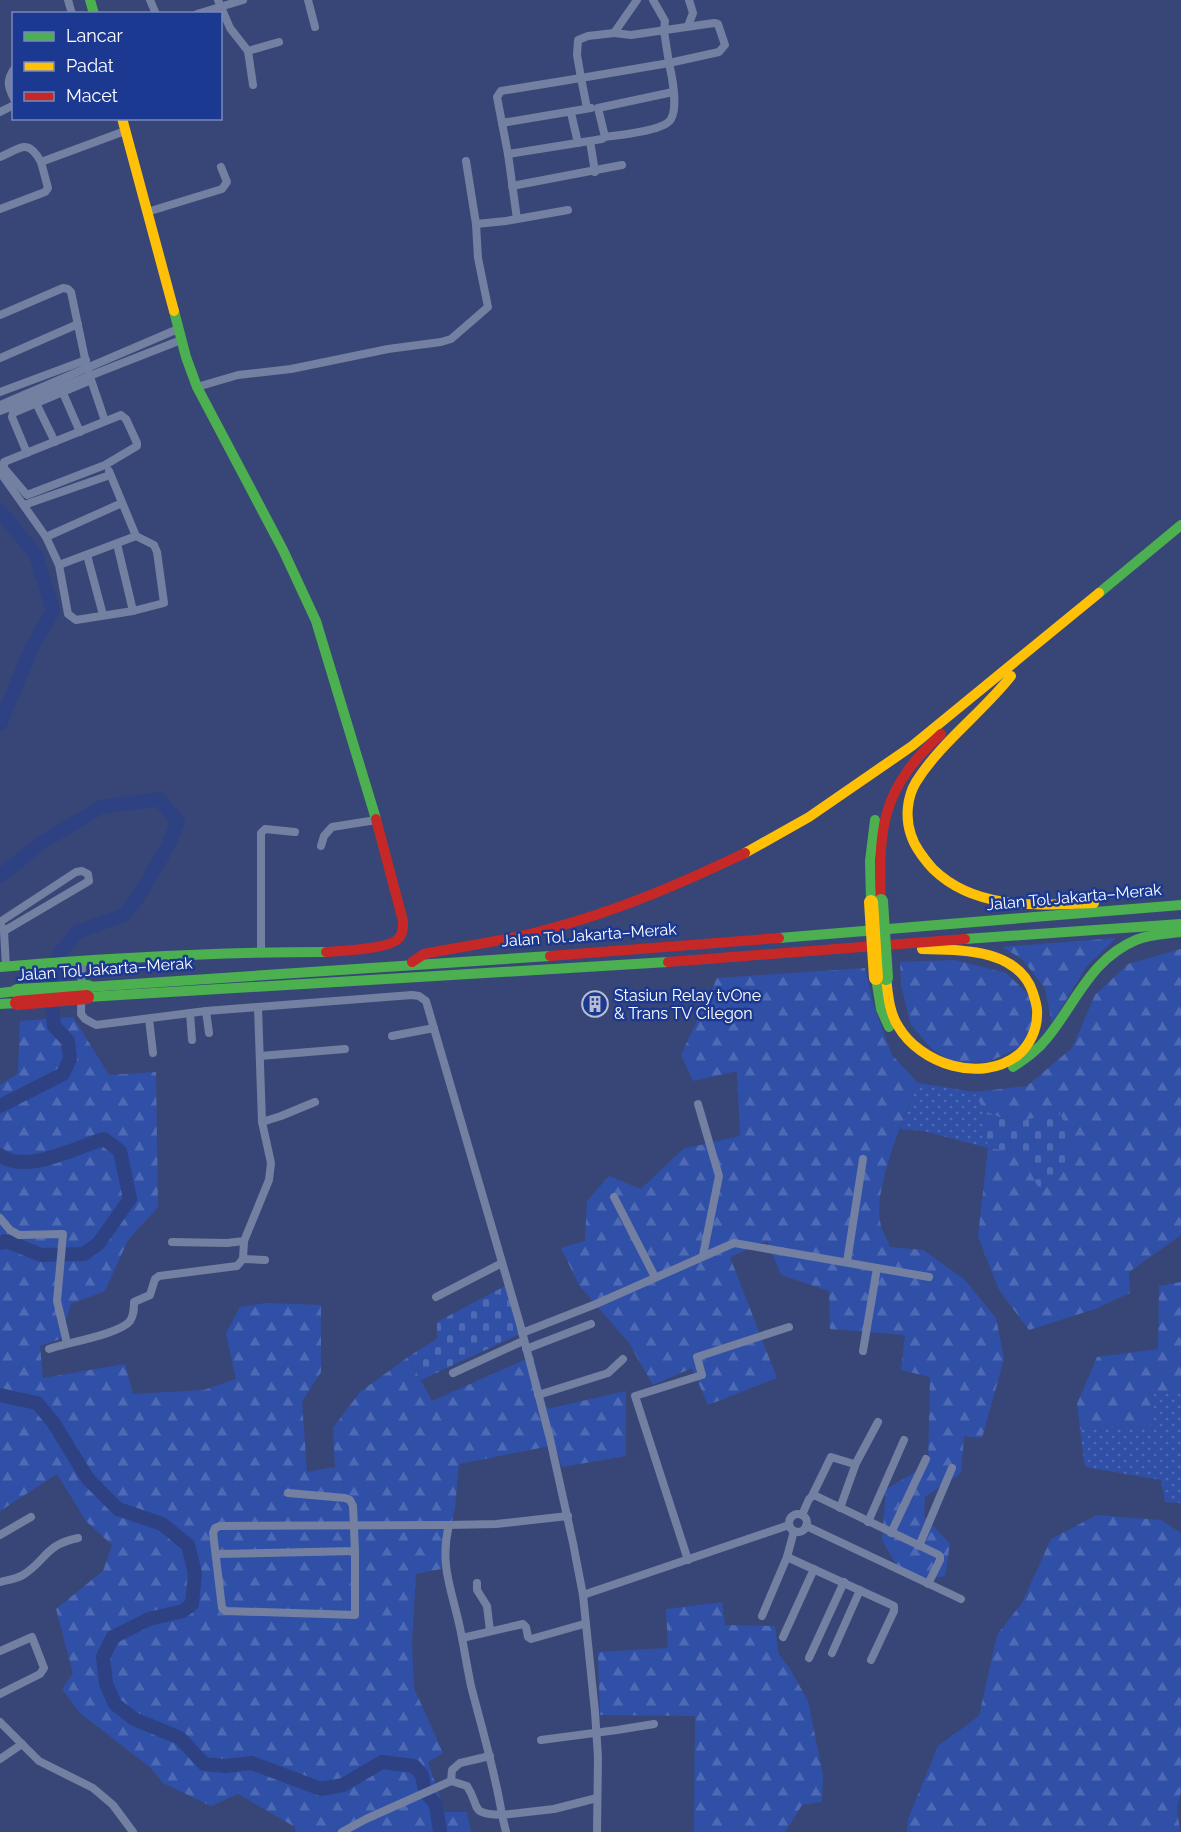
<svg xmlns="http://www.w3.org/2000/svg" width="1181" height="1832" font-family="Raleway,sans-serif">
  <defs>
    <pattern id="grass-dots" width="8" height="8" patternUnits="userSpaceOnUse" patternTransform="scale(1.5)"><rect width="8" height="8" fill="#3050a7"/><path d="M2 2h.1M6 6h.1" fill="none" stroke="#4f6ab4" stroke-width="1.8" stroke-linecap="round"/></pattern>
    <pattern id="forest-firs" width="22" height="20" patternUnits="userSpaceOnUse" patternTransform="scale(1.5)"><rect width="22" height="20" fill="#3050a7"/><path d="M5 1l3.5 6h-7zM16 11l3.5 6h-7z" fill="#4f6ab4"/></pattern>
    <pattern id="cemetery-stones" width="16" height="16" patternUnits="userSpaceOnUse" patternTransform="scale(1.5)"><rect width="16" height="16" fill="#3050a7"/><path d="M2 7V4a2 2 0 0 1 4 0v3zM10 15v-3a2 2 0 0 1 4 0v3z" fill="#4f6ab4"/></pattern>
  </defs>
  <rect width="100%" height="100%" fill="#374676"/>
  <!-- grass -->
  <g fill="url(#grass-dots)">
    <path d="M918 1083 974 1092 984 1111 988 1148 924 1131 900 1129Z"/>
    <path d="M1150 1394H1181V1503L1165 1502 1161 1480 1085 1467 1080 1429 1150 1426Z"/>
  </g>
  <!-- forest -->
  <g fill="url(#forest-firs)">
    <path d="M1116 938 1086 967 1052 1023 1045 988 1022 959 1002 947Z"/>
    <path d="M1181 949V1235L1129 1272 1130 1293 1095 1309 1029 1330 999 1290 978 1236 988 1148 1020 1152 1059 1112 1015 1123 984 1111 974 1092 1027 1086 1072 1048 1095 995 1128 964Z"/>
    <path d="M955 960 1006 973 1031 997 1032 1029 1017 1049 988 1062 954 1063 932 1049 911 1025 901 985 900 962Z"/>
    <path d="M865 968 874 1007 892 1055 918 1083C904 1118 874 1185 880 1221 881 1230 887 1239 890 1247L923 1250 964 1279 996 1318 1004 1359 982 1438 964 1436 961 1473 925 1497 924 1516 950 1544 945 1576 915 1581 897 1566 882 1540 886 1489 928 1465 930 1377 901 1370 905 1335 830 1329 829 1291 781 1275 767 1241 730 1257 777 1378 708 1405 692 1368 653 1385 629 1343 579 1285 561 1248 585 1241 587 1201 609 1176 641 1189 683 1149 740 1136 737 1071 693 1081 681 1055 717 978Z"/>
    <path d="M73 1017 109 1075 156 1072 158 1207 128 1240 105 1291 71 1304 60 1339 40 1346 43 1378 125 1364 133 1394 204 1390 236 1379 226 1333 240 1307 266 1303 321 1305V1372L302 1401 307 1472 335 1467 333 1428 360 1392 408 1357 432 1401 533 1356 547 1409 626 1391V1456L562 1467 555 1445 459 1464 455 1508 441 1569 416 1574 412 1642 414 1688 443 1753 428 1762 445 1812H467L471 1832H296L295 1827 238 1794 211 1806 163 1783 151 1768 80 1713 62 1689 73 1673 56 1609 103 1571 112 1545 86 1521 57 1474 0 1511V1085L18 1073 20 1021Z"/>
    <path d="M1181 1282V1394H1151L1150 1426 1080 1429 1077 1404 1097 1357 1158 1349 1159 1286Z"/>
    <path d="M1097 1515 1161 1520 1181 1533V1792L1177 1807 1180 1832H907L908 1819 938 1746 979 1716 997 1635 1022 1603 1051 1539Z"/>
    <path d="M722 1602 725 1625 775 1626 778 1653 790 1669 808 1701 823 1775 822 1802 802 1805 785 1832H694L695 1716 600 1715 598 1652 668 1648 666 1609Z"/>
  </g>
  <!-- cemetery -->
  <g fill="url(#cemetery-stones)">
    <path d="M984 1111 1015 1123 1059 1111 1071 1139 1061 1176 1039 1189 1020 1152 988 1148Z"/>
    <path d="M511 1283 522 1333 421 1380 408 1357 437 1339V1322Z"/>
  </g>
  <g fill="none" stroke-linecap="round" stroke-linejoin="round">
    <!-- river -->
    <g stroke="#2e4283" stroke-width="14">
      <path d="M0 511 36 555 53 611 33 645 0 724"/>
      <path d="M0 876 41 843 101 807 159 799 178 822 168 846 138 897 124 915 77 932 59 954 52 1006 54 1026 68 1041 70 1059 63 1074 0 1106"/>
      <path d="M0 1155C26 1175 76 1147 104 1139L120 1151 130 1199 98 1244 84 1254 41 1255 6 1241 0 1243"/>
      <path d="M0 1395 37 1403 53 1422 88 1479 118 1509 162 1524 188 1545 195 1573 192 1604 183 1611 149 1619 113 1637 103 1657 106 1684 115 1704 134 1719 180 1738 204 1764 225 1766 252 1763 321 1789 343 1785 382 1762 414 1766 422 1775 425 1791 436 1805 440 1832"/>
    </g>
    <!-- street -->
    <g stroke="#7380a1" stroke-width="8">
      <path d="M68 0 72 14"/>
      <path d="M150 0 156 14"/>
      <path d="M218 0 230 28 248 51 253 85"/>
      <path d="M308 0 315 27"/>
      <path d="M197 14 243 0"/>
      <path d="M688 26 693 13 689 0"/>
      <path d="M248 51 279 42"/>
      <path d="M14 69C6 81 8 87 14 99"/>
      <path d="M587 108 581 78 669 63 664 31 665 21 653 0"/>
      <path d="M0 112 14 105"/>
      <path d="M571 113 578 143"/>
      <path d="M502 123 591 108"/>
      <path d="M605 137C619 135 665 131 671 119 678 107 672 76 669 63L719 52 725 45 718 24 714 23 631 35 614 33"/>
      <path d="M590 141 595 172"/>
      <path d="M508 154 602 139 605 137 598 108 673 92"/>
      <path d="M0 157C21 148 28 138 41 162L125 131"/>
      <path d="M512 186 622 165"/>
      <path d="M0 209 45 192 48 188 41 162"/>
      <path d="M147 212 222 189 227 182 221 167"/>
      <path d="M517 219 508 154 497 97 501 91 581 78 577 55 578 40 588 36 614 33 637 0"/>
      <path d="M476 224 506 221 568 210"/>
      <path d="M0 315 63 288 68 289 71 292 87 368 105 421"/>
      <path d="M0 358 78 324"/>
      <path d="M197 387 238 375 291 369 388 349 441 342 451 339 488 307 478 258 476 224 466 161"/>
      <path d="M0 392 86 360"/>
      <path d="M63 393 80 432"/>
      <path d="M36 403 55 442"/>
      <path d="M0 405 178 329"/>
      <path d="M0 411 181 340"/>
      <path d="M121 415 126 419 137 443V446L105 465 27 495 4 468V462Z"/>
      <path d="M27 453 12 417 13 413 91 380"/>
      <path d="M109 471 136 536"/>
      <path d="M0 472 46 537 59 565 68 614 76 620 133 611 164 603 157 552 154 545 136 536 59 565"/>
      <path d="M24 505 110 475"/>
      <path d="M46 537 122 503"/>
      <path d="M117 544 133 611"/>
      <path d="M87 555 103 615"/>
      <path d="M321 846 324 836 332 827 376 820"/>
      <path d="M0 922 76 872 82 871 88 874 89 881 4 931"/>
      <path d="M2 927 4 931 6 967"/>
      <path d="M261 952V833L265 829 295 832"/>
      <path d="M82 960 81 1014 85 1019 96 1025 206 1011 412 995 419 996 426 1001 520 1324 550 1439 573 1543 583 1595 595 1712 598 1757 597 1832"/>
      <path d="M206 1011 209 1033"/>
      <path d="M190 1013 192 1040"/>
      <path d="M149 1019 153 1053"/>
      <path d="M392 1036 434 1028"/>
      <path d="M260 1056 345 1049"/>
      <path d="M698 1104 719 1176 703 1255"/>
      <path d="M262 1122 281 1116 315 1102"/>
      <path d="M614 1197 655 1277"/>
      <path d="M0 1218 10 1230 19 1235 63 1234 57 1301 67 1343"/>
      <path d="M244 1241 243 1259 265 1260"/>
      <path d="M172 1242 227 1243 244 1241 269 1180 271 1163 262 1122 258 1007"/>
      <path d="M847 1262 863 1159"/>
      <path d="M436 1297 502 1263"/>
      <path d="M522 1333 596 1304 734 1243 929 1277"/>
      <path d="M49 1349C66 1343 120 1334 130 1321 134 1315 134 1309 134 1302L150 1295 155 1279 159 1276 237 1266 243 1259"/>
      <path d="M526 1349 591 1324"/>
      <path d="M863 1351 877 1268"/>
      <path d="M453 1373 523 1341"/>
      <path d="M538 1395 608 1373 623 1359"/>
      <path d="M855 1465 878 1422"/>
      <path d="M812 1496 831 1457 854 1464 855 1466 840 1508"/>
      <circle cx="798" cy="1523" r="9"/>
      <path d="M802 1515 809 1499 814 1495 937 1554 940 1556V1560L928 1584"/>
      <path d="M868 1522 904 1440"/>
      <path d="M449 1525C439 1565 452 1590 460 1628 464 1647 467 1667 471 1686 482 1729 495 1771 502 1815L554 1809 597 1798"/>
      <path d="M806 1526 961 1599"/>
      <path d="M794 1531 787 1557 894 1606V1611L871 1660"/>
      <path d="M891 1533 926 1459"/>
      <path d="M0 1535 31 1517"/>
      <path d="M919 1546 952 1468"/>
      <path d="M355 1551V1615L226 1611 222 1608 213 1533 215 1528 220 1526 449 1525 496 1524 568 1516"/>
      <path d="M216 1554 355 1551 353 1506 350 1500 345 1498 288 1493"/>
      <path d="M688 1560 635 1396 702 1375 697 1357 789 1327"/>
      <path d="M0 1582C8 1580 16 1579 23 1575 47 1560 44 1545 78 1538"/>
      <path d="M477 1583V1590L487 1606 490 1631"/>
      <path d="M583 1595 789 1525"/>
      <path d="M762 1616 787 1557"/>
      <path d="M783 1637 814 1569"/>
      <path d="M462 1638 523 1624 526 1627 528 1637 531 1639 584 1624"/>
      <path d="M0 1651 32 1637 44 1668 40 1674 0 1694"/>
      <path d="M832 1653 860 1590"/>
      <path d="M809 1658 844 1582"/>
      <path d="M0 1722 39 1761 93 1788 113 1805 133 1832"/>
      <path d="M541 1740 617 1730 654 1724"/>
      <path d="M0 1759 22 1744"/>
      <path d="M451 1781 467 1786C481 1807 468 1814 502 1815L506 1832"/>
      <path d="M342 1832 366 1819 451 1781 452 1770 460 1763 490 1756"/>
    </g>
    <!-- fast -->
    <g stroke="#4caf50" stroke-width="10">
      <path d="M90 0 94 14"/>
      <path d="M174 311 186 357 197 387 283 550 316 621 376 819"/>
      <path d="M1099 593 1181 525"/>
      <path d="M871 902 870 861 875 820"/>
      <path d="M779 938 1181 905"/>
      <path d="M965 939 1181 924"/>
      <path d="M0 967C108 958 217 952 326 952"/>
      <path d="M876 978 881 1009 889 1027"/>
      <path d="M88 987 550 956"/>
      <path d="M0 993 17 991"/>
      <path d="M87 997 668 962"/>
      <path d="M0 1004 17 1003"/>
      <path d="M1013 1067C1026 1058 1038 1050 1048 1037 1076 1002 1092 958 1136 940 1150 934 1166 934 1181 932"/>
    </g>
    <!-- slow -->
    <g stroke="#ffc107" stroke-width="10">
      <path d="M122 118 174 311"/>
      <path d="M1011 676C982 713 941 742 916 782 907 797 905 818 911 835 915 848 924 859 933 869 976 911 1039 905 1094 903"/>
      <path d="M745 853 809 817 912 746 1099 593"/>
      <path d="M886 978C888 994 889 1012 898 1026 920 1064 981 1084 1018 1055 1029 1046 1037 1030 1037 1015 1038 1007 1035 1000 1033 993 1018 948 960 950 922 949"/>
    </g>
    <!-- jam -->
    <g stroke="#c62828" stroke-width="10">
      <path d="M881 901C878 824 883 788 941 734"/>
      <path d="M326 952C341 951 388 949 398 939 403 934 403 928 403 921L376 819"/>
      <path d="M550 956 779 938"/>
      <path d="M412 962 424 954C464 946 506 941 545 930 615 912 680 884 745 853"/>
      <path d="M668 962 965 939"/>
    </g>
    <!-- fast-bridge -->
    <g stroke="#4caf50" stroke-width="14">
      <path d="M881 901 886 978"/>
      <path d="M17 991 88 987"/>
    </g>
    <!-- slow-bridge -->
    <path stroke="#ffc107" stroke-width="14" d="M871 902 876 978"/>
    <!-- jam-bridge -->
    <path stroke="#c62828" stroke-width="14" d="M17 1003 87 997"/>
  </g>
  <!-- icons -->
  <defs>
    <g id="building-ring" transform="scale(1.35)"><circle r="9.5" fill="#1c3991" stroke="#b9becf" stroke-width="1.5"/><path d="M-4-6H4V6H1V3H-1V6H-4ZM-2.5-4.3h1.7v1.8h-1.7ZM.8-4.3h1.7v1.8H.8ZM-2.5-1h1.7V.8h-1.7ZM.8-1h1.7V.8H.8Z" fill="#b9becf"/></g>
  </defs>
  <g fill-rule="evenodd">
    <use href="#building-ring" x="595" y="1004"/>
  </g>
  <g text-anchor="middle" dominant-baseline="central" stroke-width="5" stroke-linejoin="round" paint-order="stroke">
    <!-- street labels -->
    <g font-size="16" fill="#fff" stroke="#1c3991">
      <text transform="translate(1074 897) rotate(-5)">Jalan Tol Jakarta–Merak</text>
      <text transform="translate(589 935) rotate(-4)">Jalan Tol Jakarta–Merak</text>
      <text transform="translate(105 969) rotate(-4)">Jalan Tol Jakarta–Merak</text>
    </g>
    <!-- poi labels -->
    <g font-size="16" fill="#fff" stroke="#1c3991" text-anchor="start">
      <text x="614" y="995">Stasiun Relay tvOne<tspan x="614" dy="18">&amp; Trans TV Cilegon</tspan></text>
    </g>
  </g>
  <!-- legend -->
  <rect x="12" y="12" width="210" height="108" fill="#1c3991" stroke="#7788bd" stroke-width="1.5"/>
  <rect x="24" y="32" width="30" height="9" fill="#4caf50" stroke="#7788bd" stroke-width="1.5"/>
  <text x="66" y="42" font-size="18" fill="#ffffff">Lancar</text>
  <rect x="24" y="62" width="30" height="9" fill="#ffc107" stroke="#7788bd" stroke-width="1.5"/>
  <text x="66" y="72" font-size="18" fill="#ffffff">Padat</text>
  <rect x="24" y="92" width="30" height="9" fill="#c62828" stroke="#7788bd" stroke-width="1.5"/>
  <text x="66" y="102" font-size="18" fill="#ffffff">Macet</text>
</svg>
